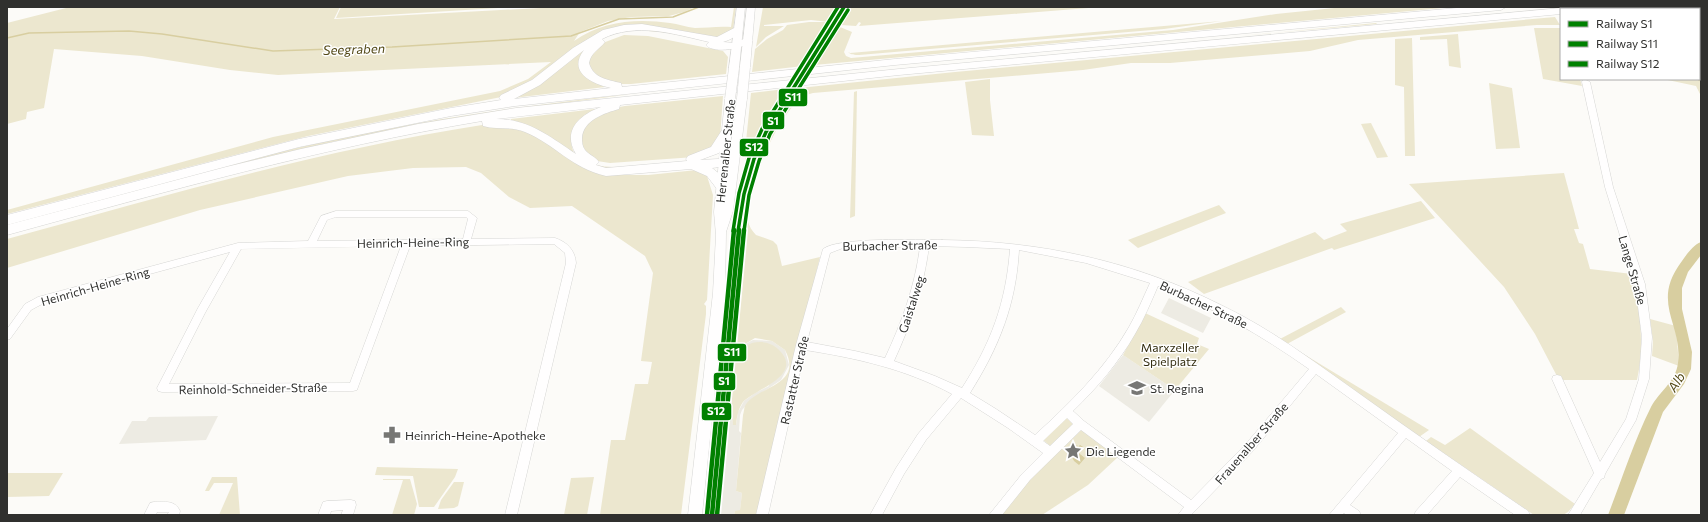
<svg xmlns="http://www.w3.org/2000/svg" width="1708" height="522" font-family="Commissioner,sans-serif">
  <rect width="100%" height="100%" fill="#fcfbf8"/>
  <!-- built -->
  <g fill="#edebe3" fill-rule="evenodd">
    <path d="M841 7H849L818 57 808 58Z"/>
    <path d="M793 97 767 141 751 189 744 237 733 350 753 340 772 341 785 350 789 365 781 380 750 401 742 410 740 415 739 431 741 433 736 491 742 493 740 511H735L734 515H707L712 464 715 463 739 202 747 171 761 137 783 98ZM748 345 769 386 755 393 744 401 738 412 736 425H733L731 388 733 360 743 348Z"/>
    <path d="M1169 298 1211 318 1203 333 1161 313Z"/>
    <path d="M1123 355 1175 390 1149 422 1099 386Z"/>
    <path d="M218 416 206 440 119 444 132 421H146L149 417Z"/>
  </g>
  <!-- green -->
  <g fill="#ece7cf">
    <path d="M70 7H340L334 19 559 7H695L684 12 669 16 631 17 608 21 580 32 574 41C602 21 637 18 670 23 678 24 686 27 695 28 706 28 718 26 731 27L734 7H736L733 30 717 38 653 26 619 27 506 96 308 136 7 214V210L273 137 500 91 528 79 551 62 278 75 230 70 142 56 54 49 44 108 27 112 26 119 7 124V23Z"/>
    <path d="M341 7H516L336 18Z"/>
    <path d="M763 7H841L803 66 752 72 755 49 767 39 783 30 787 25 809 22H829L811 20 764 25V26H784L766 37 756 47Z"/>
    <path d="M849 7H1101L859 26 861 23 859 22 856 26 841 25 840 27 852 32 844 52 846 56 851 58 1173 30 1276 14 1344 7H1454L814 65Z"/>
    <path d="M1555 17 1560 25H1537L1358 40 1310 51 1170 63H1131L1083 70 813 93C781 98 746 191 748 221 749 226 752 231 756 235L773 241 777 245 782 266 820 257 757 515H734L735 511 740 510 742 493 736 491 743 415C744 412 744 408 745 406 756 386 804 386 785 350L772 341 755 338 733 351C739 288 739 217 761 157 770 132 785 110 799 88L955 72Z"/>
    <path d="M1699 20 1701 23V96L1696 86 1663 79H1699Z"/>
    <path d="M1222 21 1164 29 859 55C855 55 851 55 848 52L852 41 848 52 850 53Z"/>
    <path d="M1376 23 1377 24 1240 36Z"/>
    <path d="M1534 28H1561V79H1580L1582 86 1543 79Z"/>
    <path d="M635 29 654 30 722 42 721 44C687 37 595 10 582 61 577 77 594 82 605 87L513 98C556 78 584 32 635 29Z"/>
    <path d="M1458 34 1461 68 1449 66 1447 39 1420 40V37Z"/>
    <path d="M624 35 648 36 723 51 728 57 726 74 631 84H617L593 75 588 60 600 44Z"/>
    <path d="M1412 38 1415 156H1405L1404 87 1395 85V39Z"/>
    <path d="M990 79V100L994 136 972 135 965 82Z"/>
    <path d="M1489 83 1512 88 1520 148 1496 149Z"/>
    <path d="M785 89C786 99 778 106 773 114 757 142 746 171 739 202L715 459H712L739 181 746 168 745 151 751 93Z"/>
    <path d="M857 91 855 216 850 218 854 92Z"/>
    <path d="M632 94 479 114 332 142 215 170 14 224V222C115 196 216 166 318 143 422 120 527 105 632 94Z"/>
    <path d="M723 96 720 139 717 145 695 157 610 163 597 161 582 149C582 145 580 138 581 133 586 116 610 109 625 106Z"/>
    <path d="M595 109C591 117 575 121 572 136 564 178 639 166 661 164 677 163 694 161 710 160V161L617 169 599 168 581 160 539 131 511 120V119Z"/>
    <path d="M1371 123 1388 157 1377 158 1361 124Z"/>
    <path d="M482 125 520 128 613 175H648L697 170 707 176 713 195 707 300 704 304 706 306V314L681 515H600L611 440H625L635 384H648L652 362 641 361 653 273 645 256 572 206 530 208 509 197 481 173 466 167 413 168 348 176 200 210 7 268V239C164 196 321 150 482 125Z"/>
    <path d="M1564 173 1579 229H1574L1579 243 1583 244 1590 269 1632 274C1640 309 1645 345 1637 380H1559L1535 334 1504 287 1409 184Z"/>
    <path d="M1421 201 1435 218 1334 250 1332 248 1204 294 1188 282 1315 232 1324 240 1347 231 1340 224Z"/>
    <path d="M1219 205 1226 213 1138 248 1128 240Z"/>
    <path d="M1341 307 1346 312 1287 344 1429 430 1419 437 1278 340Z"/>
    <path d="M1145 313 1199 338 1197 344 1209 349 1175 390 1123 355Z"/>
    <path d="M1650 319 1676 326 1679 366 1652 356 1653 341Z"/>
    <path d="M752 343C761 341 771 342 778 349 806 375 755 389 743 402 738 409 737 417 736 425H733C732 410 728 368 734 356 738 349 745 346 752 343Z"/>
    <path d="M1065 417 1074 424 1050 446 1042 439Z"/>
    <path d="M1470 428 1575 504 1568 512 1563 515H1534L1426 441 1431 437 1445 445Z"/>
    <path d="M1081 429 1118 457 1088 485 1042 515H1000L1035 473Z"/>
    <path d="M377 467 458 469 455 477 434 507H419L413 476 375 475Z"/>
    <path d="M8 473H63L49 496 7 497Z"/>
    <path d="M212 477H237L240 515H219L233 483H214L209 491H205Z"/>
    <path d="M594 477 587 515H564L571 478Z"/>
    <path d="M383 479H410L417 504 414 515H392L403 480H383Z"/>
    <path d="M454 482H464L458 506 454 508 438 509 441 500Z"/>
  </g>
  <!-- water -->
  <path fill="#d8cea0" d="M1077 445 1078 447 1080 445 1085 448 1076 451 1085 458 1079 465 1074 461 1069 451Z"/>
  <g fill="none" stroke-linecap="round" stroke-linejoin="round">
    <!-- stream -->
    <path stroke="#d8cea0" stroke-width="1.5" d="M7 38 29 33 129 31 162 34 273 51 392 47 571 36 619 19 673 17 699 7"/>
    <!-- river -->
    <g fill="#d8cea0" fill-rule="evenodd">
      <rect x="1676" y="7" width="10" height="2"/>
      <rect x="1699" y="55" width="2" height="8"/>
      <path d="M1699 73H1701V82L1696 79H1699Z"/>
      <path d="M1701 242V255L1688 272 1682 288V309L1692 352 1691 369 1684 384 1663 412 1624 515H1608C1622 479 1634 441 1651 407 1659 392 1676 381 1678 363 1683 324 1650 303 1682 261 1687 254 1693 245 1701 242Z"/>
    </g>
    <!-- minor casing -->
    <g stroke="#d6d6d4" stroke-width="1">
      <g id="minor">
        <path d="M1583 80H1586L1590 82 1613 187 1645 284 1652 337 1649 379 1636 420 1605 474 1604 478 1601 479 1580 515H1568L1594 473 1552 379 1553 376 1557 375 1561 376 1600 462 1626 419 1639 379 1642 337 1635 284 1605 187 1582 82Z"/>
        <path d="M336 211H468L477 218 471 239 555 238C567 242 575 250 576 263L517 515H505L566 263 565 253 554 244 410 246 358 387 357 390 353 391 162 392 158 391 157 388 198 308 230 252 44 303 31 310 10 339 7 340V329L25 304 38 297 238 243 308 241 321 216ZM336 217H466L468 219 463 239 317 241 327 220ZM401 246 350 383 169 384 205 313 241 249Z"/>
        <path d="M942 240C1041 241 1134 261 1223 306 1271 329 1313 361 1357 392 1413 432 1470 472 1528 511L1530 515H1515L1460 477 1427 515H1414L1416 511 1452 471 1406 438 1350 505 1359 511 1361 515H1346L1344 513 1342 515H1329L1398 433 1316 374 1253 451 1191 515H1178L1184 507 1081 430 1030 480 1002 515H989L1022 474 1043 453 1008 428 961 398 926 440 904 474 882 515H870L896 468 918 434 952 394C906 369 856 358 805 350L768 515H756L796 345 823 249C838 237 918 240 942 240ZM929 246 966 247 1010 249C1006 303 991 343 962 388L935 376 894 361C911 324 924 287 929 246ZM920 247C915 286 902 322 885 358L855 351 807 342 830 253 843 248ZM1019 250 1086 263 1150 283C1143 298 1137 313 1129 327 1105 369 1070 403 1035 435L996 409 970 393C999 347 1016 305 1019 250ZM1158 286C1212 307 1261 335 1309 369L1245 445 1191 500 1084 421 1073 411C1097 388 1119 362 1135 334 1144 319 1151 302 1158 286ZM1067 418 1073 424 1050 446 1043 441Z"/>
        <path d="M351 500 355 501 356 505 353 515H341L343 510 331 511 330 515H318L323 502 327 501Z"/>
        <path d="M154 502C165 502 175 500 180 511L179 515H167L169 512H157L156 515H144L150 503Z"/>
      </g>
    </g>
    <!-- major casing -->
    <g stroke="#d6d6d4" stroke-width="1">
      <g id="major">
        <path d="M737 7H745L739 68 734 71 729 68Z"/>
        <path d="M747 7H755L750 67 745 70 740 67Z"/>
        <path d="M742 95 747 98 733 211 726 232 725 293 702 515H688L713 293 716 235 714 212 725 99 730 96 735 99 728 167 737 98Z"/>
      </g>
    </g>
    <!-- highway casing -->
    <g stroke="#d6d6d4" stroke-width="1">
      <g id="highway">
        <path d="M1468 7H1506L1501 10 895 65 515 106 451 116 299 147 7 225V215L299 139 451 108 501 100 499 98 501 95 532 80 573 48 603 30 624 25 642 24 717 37 738 26 743 29C738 35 731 40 723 42L735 43 748 37 753 40C746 49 713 54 706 45L709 42C674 34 636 22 602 39L605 42C599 50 591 52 589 63 593 78 608 80 621 83L622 87 895 59ZM584 50C567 72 592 84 611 88L514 99 540 85Z"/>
        <path d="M1576 7H1608L1607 9H1575Z"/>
        <path d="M1561 8 1565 9H1561V14L899 75 620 105 619 109C605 113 583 120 582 138 582 142 582 146 585 150 589 155 596 157 599 162L596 165 606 168 687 161 686 159 688 156 711 147 722 130H730L732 133 719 153 700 160 718 159 731 151H739L741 154C735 164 722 167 712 168L721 175 727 186 725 189H717L707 176 691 169 606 176C571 168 556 145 525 132 511 126 497 130 483 126L482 121C321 148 164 192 7 235V225L226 167 301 149 418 124 516 108 899 69ZM601 107C579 115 562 131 576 154 550 137 529 119 496 119Z"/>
      </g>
    </g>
    <!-- minor -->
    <use href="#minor" fill="#fffefe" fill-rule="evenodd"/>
    <!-- major -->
    <use href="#major" fill="#fffefe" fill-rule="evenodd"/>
    <!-- highway -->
    <use href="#highway" fill="#fffefe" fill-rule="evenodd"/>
    <!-- major-bridge casing -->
    <g stroke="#d6d6d4" stroke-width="11" stroke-linecap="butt">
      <g id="major-bridge">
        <path d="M742 98 745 67"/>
        <path d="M730 99 734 68"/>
      </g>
    </g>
    <!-- major-bridge -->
    <use href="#major-bridge" stroke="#fffefe" stroke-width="10"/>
    <!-- rail-1-far1 casing -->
    <g stroke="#fff" stroke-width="6">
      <path id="rail-1-far1" d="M738 231 744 194 754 159 766 132 844 7"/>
    </g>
    <!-- rail-1 casing -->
    <g stroke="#fff" stroke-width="8">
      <path id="rail-1" d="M712 515 739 230"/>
    </g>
    <!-- rail-2-far1 casing -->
    <g stroke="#fff" stroke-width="6">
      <path id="rail-2-far1" d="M744 231 749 195 759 161 770 134 848 10"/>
    </g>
    <!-- rail-2 casing -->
    <g stroke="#fff" stroke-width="8">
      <path id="rail-2" d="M717 515 744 230"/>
    </g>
    <!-- rail-3-far1 casing -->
    <g stroke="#fff" stroke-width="6">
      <path id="rail-3-far1" d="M733 231 739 193 749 158 762 129 838 7"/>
    </g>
    <!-- rail-3 casing -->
    <g stroke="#fff" stroke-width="8">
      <path id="rail-3" d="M707 515 734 230"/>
    </g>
    <!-- rail-1-far1 -->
    <use href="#rail-1-far1" stroke="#008000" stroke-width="3.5"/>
    <!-- rail-1 -->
    <use href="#rail-1" stroke="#008000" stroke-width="4.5"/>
    <!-- rail-2-far1 -->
    <use href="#rail-2-far1" stroke="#008000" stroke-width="3.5"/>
    <!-- rail-2 -->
    <use href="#rail-2" stroke="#008000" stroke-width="4.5"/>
    <!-- rail-3-far1 -->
    <use href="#rail-3-far1" stroke="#008000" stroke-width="3.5"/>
    <!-- rail-3 -->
    <use href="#rail-3" stroke="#008000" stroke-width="4.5"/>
  </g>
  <!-- icons -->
  <defs>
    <g id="school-bare" transform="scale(1.38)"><path d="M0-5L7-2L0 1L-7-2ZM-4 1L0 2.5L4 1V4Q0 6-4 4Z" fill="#777775" stroke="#fff" stroke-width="2.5" paint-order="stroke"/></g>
    <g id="pharmacy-bare" transform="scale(1.38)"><path d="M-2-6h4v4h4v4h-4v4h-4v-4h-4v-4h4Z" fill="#777775" stroke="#fff" stroke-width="2.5" paint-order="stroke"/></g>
    <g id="sight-bare" transform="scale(1.38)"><path d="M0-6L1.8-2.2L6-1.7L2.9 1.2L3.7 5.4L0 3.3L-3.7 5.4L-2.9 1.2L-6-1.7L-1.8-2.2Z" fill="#777775" stroke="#fff" stroke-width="2.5" paint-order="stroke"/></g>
  </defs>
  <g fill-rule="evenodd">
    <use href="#school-bare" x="1137" y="388"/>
    <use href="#pharmacy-bare" x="392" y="435"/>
    <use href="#sight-bare" x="1073" y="451"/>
  </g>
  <g text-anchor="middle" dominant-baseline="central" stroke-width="3" stroke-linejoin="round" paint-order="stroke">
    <!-- street labels -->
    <g font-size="12" fill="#30302e" stroke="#fff">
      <text transform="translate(725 151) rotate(-84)">Herrenalber Straße</text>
      <text transform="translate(413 242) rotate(-1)">Heinrich-Heine-Ring</text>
      <text transform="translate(890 245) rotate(-1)">Burbacher Straße</text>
      <text transform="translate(1633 270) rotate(74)">Lange Straße</text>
      <text transform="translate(95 286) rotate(-16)">Heinrich-Heine-Ring</text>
      <text transform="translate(911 304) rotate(-72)">Gaistalweg</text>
      <text transform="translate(1204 304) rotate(25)">Burbacher Straße</text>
      <text transform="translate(794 380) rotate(-77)">Rastatter Straße</text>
      <text transform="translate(253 388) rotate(-1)">Reinhold-Schneider-Straße</text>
      <text transform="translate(1251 443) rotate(-49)">Frauenalber Straße</text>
    </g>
    <!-- park labels -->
    <g font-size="12" fill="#312b0d" stroke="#fff">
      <text x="1170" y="347">Marxzeller<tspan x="1170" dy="14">Spielplatz</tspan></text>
    </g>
    <!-- poi labels -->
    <g font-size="12" fill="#30302e" stroke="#fff" text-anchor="start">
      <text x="1150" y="388">St. Regina</text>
      <text x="405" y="435">Heinrich-Heine-Apotheke</text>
      <text x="1086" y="451">Die Liegende</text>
    </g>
    <!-- water labels -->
    <g font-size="13" font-style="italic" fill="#534917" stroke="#fff">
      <text transform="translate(354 49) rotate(-2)">Seegraben</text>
      <text transform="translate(1676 382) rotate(-58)">Alb</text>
    </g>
  </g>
  <g stroke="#fff" stroke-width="1.5">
    <rect x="778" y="88" width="30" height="19" rx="4" fill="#008000"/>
    <rect x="762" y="111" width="23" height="19" rx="4" fill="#008000"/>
    <rect x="739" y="138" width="30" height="19" rx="4" fill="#008000"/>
    <rect x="717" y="343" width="30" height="19" rx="4" fill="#008000"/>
    <rect x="713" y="372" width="23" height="19" rx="4" fill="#008000"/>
    <rect x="701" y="402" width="31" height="19" rx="4" fill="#008000"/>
  </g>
  <g font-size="11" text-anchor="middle" font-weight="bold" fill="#fff">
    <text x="793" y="101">S11</text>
    <text x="773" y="125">S1</text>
    <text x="754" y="151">S12</text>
    <text x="732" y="356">S11</text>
    <text x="724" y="385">S1</text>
    <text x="716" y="415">S12</text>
  </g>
  <!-- border -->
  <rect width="1708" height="522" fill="none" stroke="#30302e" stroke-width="16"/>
  <!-- legend -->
  <rect x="1560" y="8" width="140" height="72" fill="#ffffff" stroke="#acacab"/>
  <rect x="1568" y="21" width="20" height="6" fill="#008000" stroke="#acacab"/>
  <text x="1596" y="28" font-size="12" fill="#30302e">Railway S1</text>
  <rect x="1568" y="41" width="20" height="6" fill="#008000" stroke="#acacab"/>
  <text x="1596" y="48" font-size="12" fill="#30302e">Railway S11</text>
  <rect x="1568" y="61" width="20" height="6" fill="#008000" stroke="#acacab"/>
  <text x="1596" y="68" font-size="12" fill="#30302e">Railway S12</text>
</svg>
